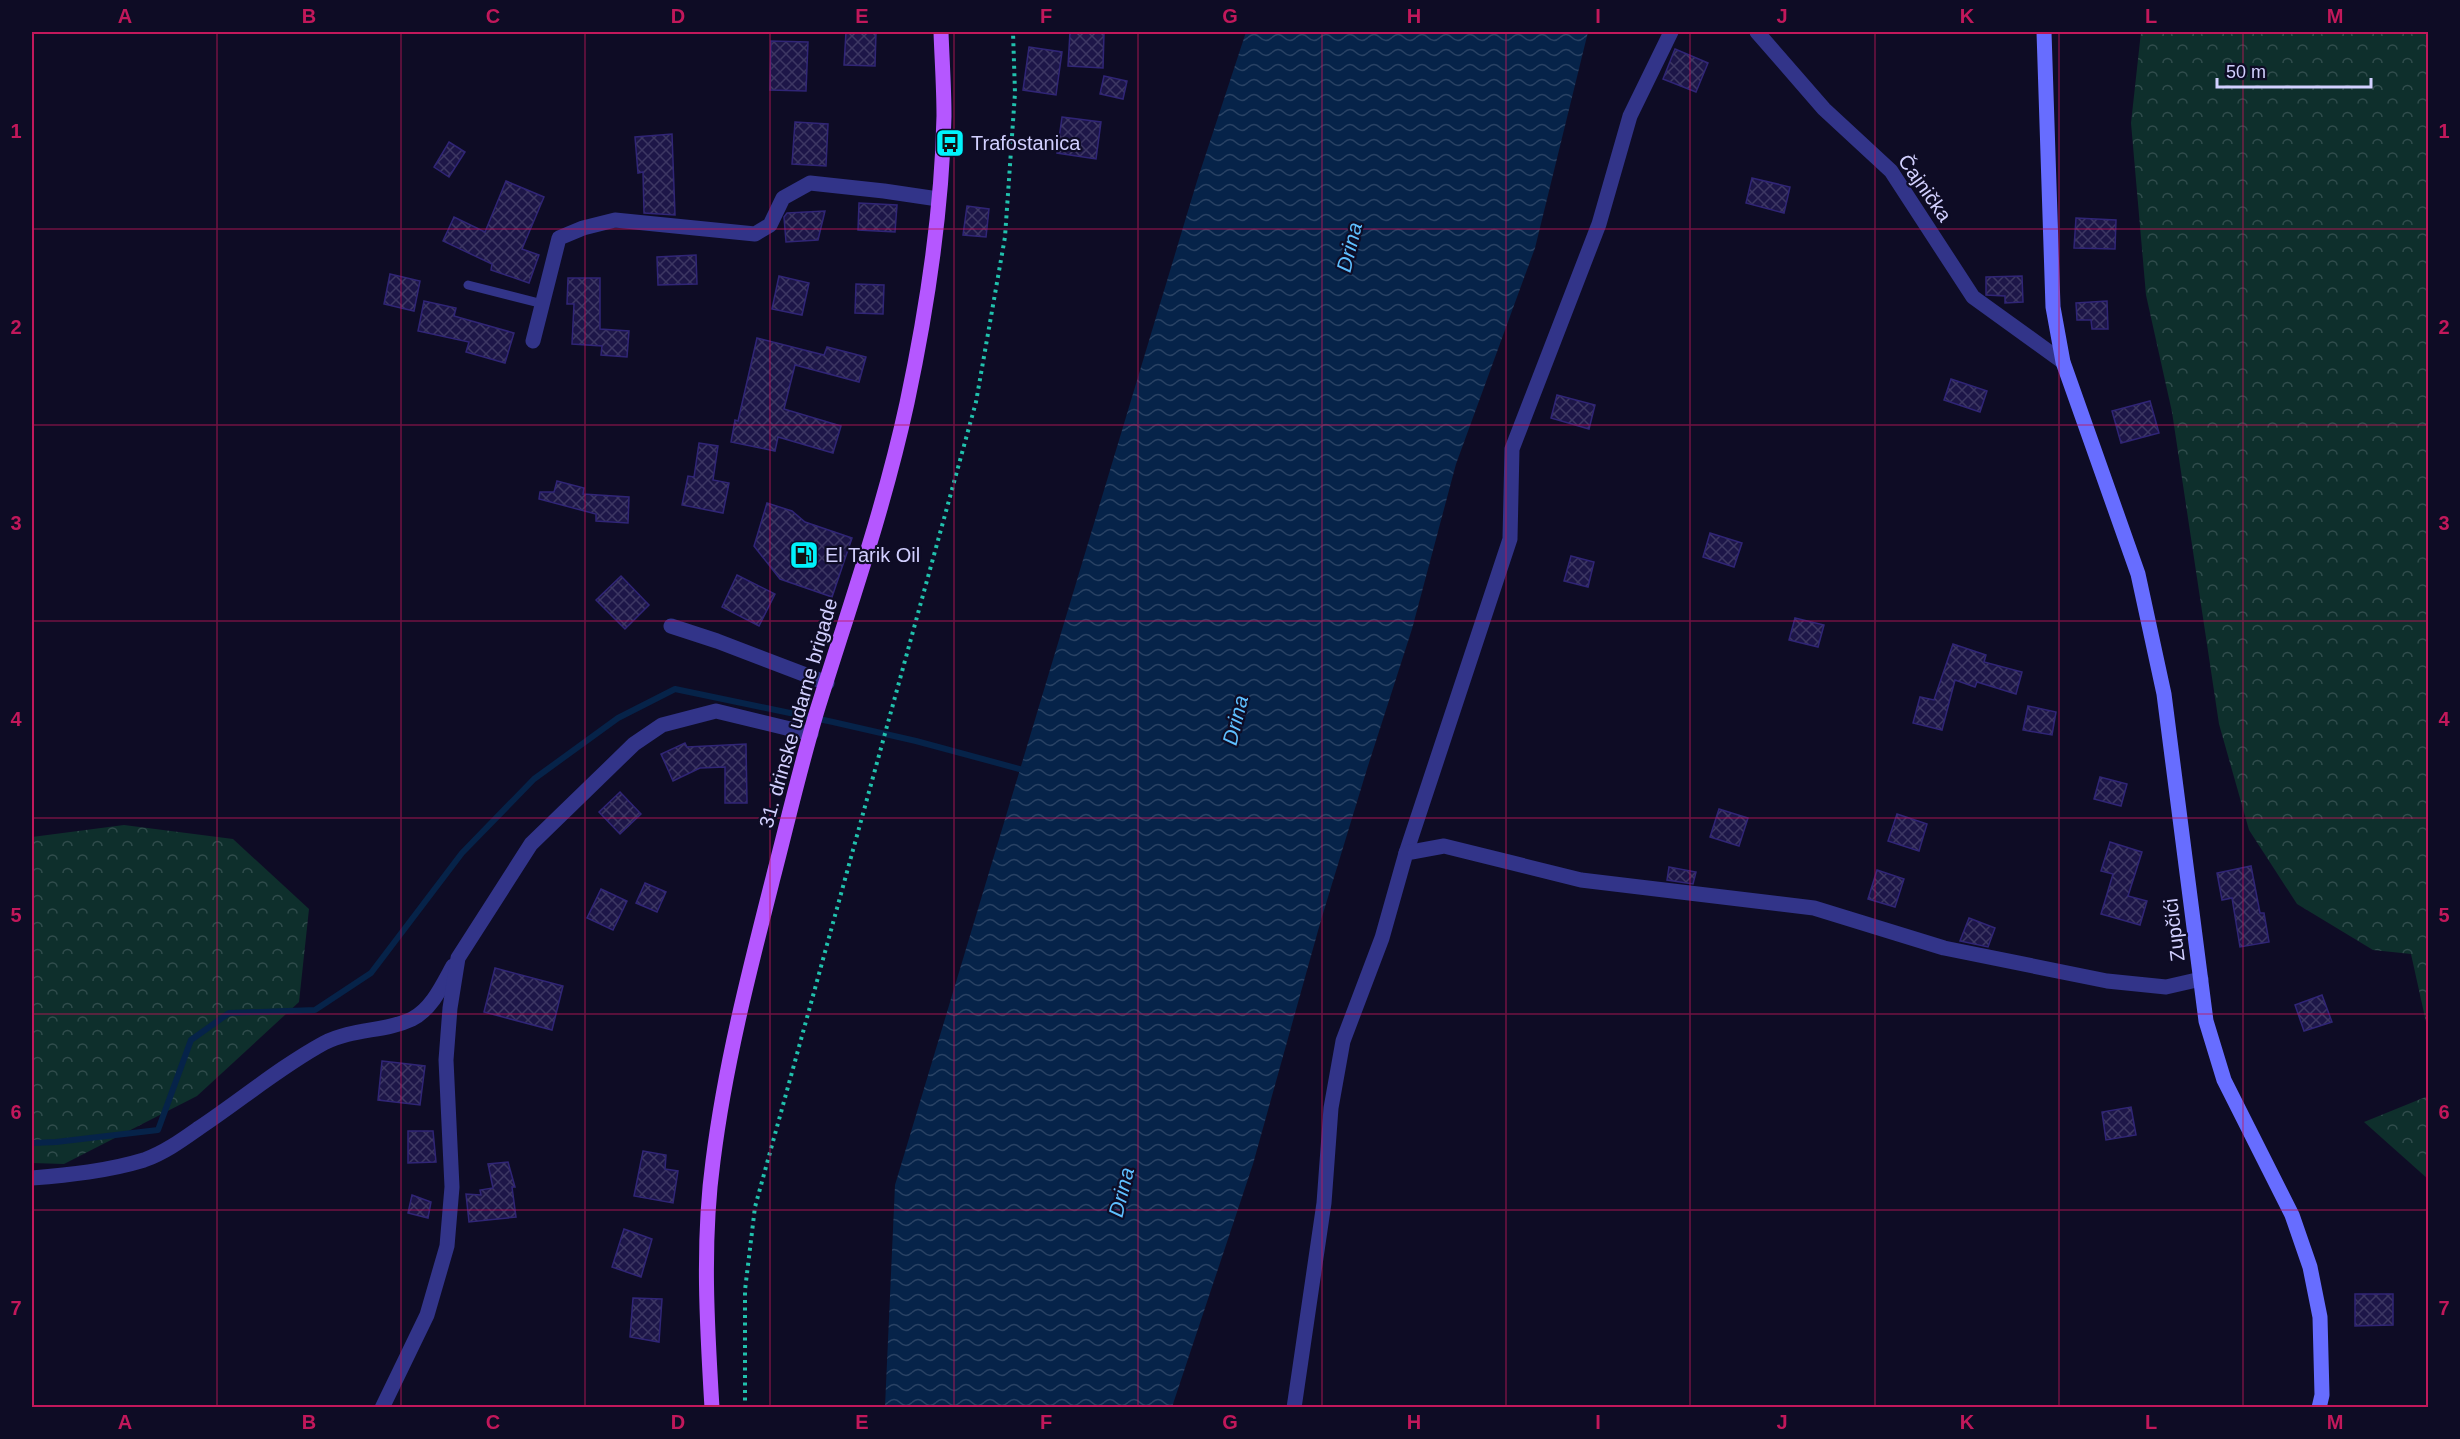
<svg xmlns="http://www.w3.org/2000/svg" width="2460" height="1439" font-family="Arial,sans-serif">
  <defs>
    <pattern id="forest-crowns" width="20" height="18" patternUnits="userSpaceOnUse" patternTransform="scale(1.5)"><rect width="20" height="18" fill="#0e2f2c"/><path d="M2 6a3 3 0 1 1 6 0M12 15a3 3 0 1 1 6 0" fill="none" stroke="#304c4c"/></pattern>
    <pattern id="water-waves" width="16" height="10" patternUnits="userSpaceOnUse" patternTransform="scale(1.5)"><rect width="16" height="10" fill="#062349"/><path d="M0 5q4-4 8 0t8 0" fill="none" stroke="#294264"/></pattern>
    <pattern id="building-cross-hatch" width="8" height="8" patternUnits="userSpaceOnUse" patternTransform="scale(1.5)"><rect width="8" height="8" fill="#1d1648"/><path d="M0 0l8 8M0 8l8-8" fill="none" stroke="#3d3763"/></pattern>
  </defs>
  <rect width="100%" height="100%" fill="#0e0c25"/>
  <!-- forest -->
  <g fill="url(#forest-crowns)">
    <path d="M2141 32H2428V1031L2411 954 2373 950 2297 904 2249 830 2219 724 2172 412 2146 295 2131 123Z"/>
    <path d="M124 825 233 839 309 909 299 1002 197 1096 64 1164 32 1163V837Z"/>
    <path d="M2428 1096V1179L2364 1122Z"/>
  </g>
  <!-- water -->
  <path fill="url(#water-waves)" d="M1246 32H1588L1535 248 1456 464 1412 629 1367 769 1321 920 1253 1164 1172 1407H885L895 1185 1197 181Z"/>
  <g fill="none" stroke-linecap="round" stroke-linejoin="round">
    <!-- stream -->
    <path stroke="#062349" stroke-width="6" d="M32 1143 56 1142 158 1130 191 1040 229 1013 315 1010 371 973 462 853 534 779 618 718 675 689 833 722 916 741 1027 771"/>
  </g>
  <!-- building -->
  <g fill="url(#building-cross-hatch)" stroke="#302576" stroke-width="1.5">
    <path d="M846 32H876L875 66 844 65Z"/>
    <path d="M1070 32 1104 33 1103 68 1068 66Z"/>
    <path d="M771 41 808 42 806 91 770 90Z"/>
    <path d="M1029 47 1062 52 1056 95 1023 90Z"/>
    <path d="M1675 49 1708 63 1696 92 1663 79Z"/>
    <path d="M1104 76 1127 81 1123 99 1100 94Z"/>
    <path d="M1062 117 1101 122 1096 159 1057 153Z"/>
    <path d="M795 122 828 124 826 166 792 164Z"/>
    <path d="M672 134 675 215 644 213 643 172 638 173 635 137Z"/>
    <path d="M449 142 465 152 449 177 434 167Z"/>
    <path d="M1752 178 1790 187 1784 213 1746 203Z"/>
    <path d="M506 181 544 197 522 249 539 255 529 283 491 270 492 264 443 241 454 217 485 232Z"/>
    <path d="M859 203 897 205 895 232 858 230Z"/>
    <path d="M967 206 989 209 986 237 963 235Z"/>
    <path d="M825 211 818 240 786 242 784 217 787 213Z"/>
    <path d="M2076 218 2116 220 2115 249 2074 248Z"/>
    <path d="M696 255 697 284 658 285 657 257Z"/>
    <path d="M390 274 420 281 414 311 384 304Z"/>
    <path d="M779 276 809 283 802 315 772 309Z"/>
    <path d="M2022 276 2023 302 2005 303V296L1986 295V277Z"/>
    <path d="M568 278H600V329L629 331 627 357 601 355 602 346 572 344 574 304H567Z"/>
    <path d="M856 284 884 285 883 314 855 313Z"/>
    <path d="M424 301 456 308 454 316 514 333 505 363 466 352 469 342 418 331Z"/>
    <path d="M2107 301 2108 329H2092L2091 320H2077L2076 303Z"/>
    <path d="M757 338 824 355 827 347 866 357 859 382 795 365 784 409 841 426 833 453 778 437 775 451 731 442 735 420 738 421Z"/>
    <path d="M1951 379 1987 391 1980 412 1944 400Z"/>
    <path d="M1557 395 1595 405 1589 429 1551 418Z"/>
    <path d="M2150 401 2159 433 2121 443 2112 411Z"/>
    <path d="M699 443 718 446 713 480 729 483 723 513 682 505 688 476 694 477Z"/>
    <path d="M557 481 584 488 583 494 629 497 628 523 596 521V514L539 499 540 492H554Z"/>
    <path d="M767 503 792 511 805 522 852 538 832 597 780 579 754 546Z"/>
    <path d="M1710 533 1742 543 1734 567 1703 557Z"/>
    <path d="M1571 556 1594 562 1588 587 1564 581Z"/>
    <path d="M737 575 775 594 759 626 722 607Z"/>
    <path d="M621 576 649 605 625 629 596 600Z"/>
    <path d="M1795 618 1824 625 1818 647 1789 640Z"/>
    <path d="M1953 644 1986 655 1984 662 2022 672 2016 694 1977 682 1975 687 1955 680 1942 730 1913 723 1920 697 1934 700Z"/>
    <path d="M2028 706 2056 712 2052 735 2023 730Z"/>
    <path d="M685 743 687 747 746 744 747 803H725V767L700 768 673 781 661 754Z"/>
    <path d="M2100 777 2127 784 2121 806 2094 799Z"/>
    <path d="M620 792 641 814 620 834 599 812Z"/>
    <path d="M1719 809 1748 818 1739 846 1710 837Z"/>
    <path d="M1897 814 1927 824 1919 851 1888 841Z"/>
    <path d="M2110 842 2142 852 2128 896 2147 901 2140 925 2101 914 2113 874 2101 871Z"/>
    <path d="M2251 866 2260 913H2264L2269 942 2240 947 2232 898 2222 900 2217 873Z"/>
    <path d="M1669 867 1696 872 1693 884 1667 880Z"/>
    <path d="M1877 870 1904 879 1895 907 1868 899Z"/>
    <path d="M645 883 666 892 657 912 636 903Z"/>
    <path d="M601 889 627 901 613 930 587 918Z"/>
    <path d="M1969 918 1995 928 1988 947 1960 941Z"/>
    <path d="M495 968 563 986 552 1030 484 1012Z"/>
    <path d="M2322 995 2332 1022 2304 1031 2295 1005Z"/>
    <path d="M382 1061 425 1066 420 1105 378 1100Z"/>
    <path d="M2131 1107 2136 1135 2106 1140 2102 1112Z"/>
    <path d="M408 1131H433L436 1162 408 1163Z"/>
    <path d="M643 1151 666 1155 665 1169 678 1171 673 1203 634 1196Z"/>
    <path d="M508 1162 515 1187H512L516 1217 469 1222 466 1194 481 1195 480 1190 493 1188 488 1164Z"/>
    <path d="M412 1195 431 1202 428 1218 408 1213Z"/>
    <path d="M624 1229 652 1239 641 1277 612 1267Z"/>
    <path d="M2355 1294H2393V1325L2355 1326Z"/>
    <path d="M633 1298 662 1299 659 1342 630 1337Z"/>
  </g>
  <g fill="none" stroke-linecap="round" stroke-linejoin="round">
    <!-- path -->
    <path stroke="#21c1ad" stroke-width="4" stroke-dasharray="3 4.5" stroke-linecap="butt" d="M745 1408V1290L755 1207 976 402 1005 237 1015 93 1013 32"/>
    <!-- lane -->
    <path stroke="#323489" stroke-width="9" d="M468 285 543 304"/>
    <!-- street -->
    <g stroke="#323489" stroke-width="15">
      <path d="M1757 32 1824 109 1891 171 1973 297 2063 362"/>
      <path d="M533 341 559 238 583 228 615 220 755 234 770 225 783 198 810 183 884 191 938 199"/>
      <path d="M671 626 717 641 827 683"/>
      <path d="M1406 853 1510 539 1512 449 1599 224 1630 116 1671 32"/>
      <path d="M32 1178C69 1175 108 1171 144 1160 164 1153 182 1140 199 1128 241 1100 280 1067 324 1043 353 1028 385 1032 412 1019 432 1009 443 984 453 966"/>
      <path d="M382 1408 427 1315 447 1246 452 1187 446 1060 450 1008 458 958 531 844 634 744 662 725 716 711 811 734"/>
      <path d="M1294 1408 1324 1203 1331 1108 1343 1041 1382 938 1406 853 1444 846 1581 880 1814 908 1944 948 2107 981 2166 987 2201 979"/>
    </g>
    <!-- secondary -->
    <path stroke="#676dff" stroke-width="15" d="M2044 32 2053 307 2063 362 2138 574 2164 694 2206 1021 2224 1080 2292 1215 2310 1267 2320 1317 2322 1395 2319 1408"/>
    <!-- primary -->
    <path stroke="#b557ff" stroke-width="15" d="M712 1408C707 1326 702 1242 713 1161 725 1065 749 972 773 878 787 824 800 768 816 714 848 611 884 509 907 403 927 309 942 212 944 116 944 88 942 60 941 32"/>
  </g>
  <!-- grid -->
  <path fill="none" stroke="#c2185b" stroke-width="1.5" stroke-opacity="0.55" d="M217 32V1408M401 32V1408M585 32V1408M770 32V1408M954 32V1408M1138 32V1408M1322 32V1408M1506 32V1408M1690 32V1408M1875 32V1408M2059 32V1408M2243 32V1408M32 229H2428M32 425H2428M32 621H2428M32 818H2428M32 1014H2428M32 1210H2428"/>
  <!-- icons -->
  <defs>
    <g id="bus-square" transform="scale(1.5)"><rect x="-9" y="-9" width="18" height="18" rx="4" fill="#00f2fb" stroke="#0e0c25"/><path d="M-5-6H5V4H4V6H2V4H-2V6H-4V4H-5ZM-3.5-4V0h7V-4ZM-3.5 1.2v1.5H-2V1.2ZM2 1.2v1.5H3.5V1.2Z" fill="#111"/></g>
    <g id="fuel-square" transform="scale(1.5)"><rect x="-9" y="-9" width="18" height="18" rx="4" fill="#00f2fb" stroke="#0e0c25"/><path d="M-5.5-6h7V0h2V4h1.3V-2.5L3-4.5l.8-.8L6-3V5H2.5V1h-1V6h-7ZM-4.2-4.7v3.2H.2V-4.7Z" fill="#111"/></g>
  </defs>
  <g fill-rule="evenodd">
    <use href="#bus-square" x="950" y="143"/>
    <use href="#fuel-square" x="804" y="555"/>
  </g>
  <g text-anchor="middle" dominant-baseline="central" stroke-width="4.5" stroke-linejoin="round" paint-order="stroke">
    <!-- poi labels -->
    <g font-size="20" fill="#d2d0ff" stroke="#0e0c25" text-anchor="start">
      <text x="971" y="143">Trafostanica</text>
      <text x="825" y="555">El Tarik Oil</text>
    </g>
    <!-- street labels -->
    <g font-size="20" fill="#d2d0ff" stroke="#0e0c25">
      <text transform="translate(1925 188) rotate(55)">Čajnička</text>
      <text transform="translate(798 713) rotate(-74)">31. drinske udarne brigade</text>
      <text transform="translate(2174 930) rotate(-97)">Zupčići</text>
    </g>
    <!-- water labels -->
    <g font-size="21" font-style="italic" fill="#5ebfff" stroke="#0e0c25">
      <text transform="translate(1349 247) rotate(-76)">Drina</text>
      <text transform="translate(1235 720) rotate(-76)">Drina</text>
      <text transform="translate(1121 1192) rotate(-76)">Drina</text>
    </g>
  </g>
  <!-- border -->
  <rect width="2460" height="1439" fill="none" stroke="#0e0c25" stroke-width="66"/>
  <!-- scale -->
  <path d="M2217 78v9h154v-9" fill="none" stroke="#d2d0ff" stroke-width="3"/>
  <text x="2226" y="78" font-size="18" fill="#d2d0ff" stroke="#0e0c25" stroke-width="4.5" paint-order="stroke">50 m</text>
  <rect x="33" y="33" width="2394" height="1373" fill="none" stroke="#c2185b" stroke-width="2"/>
  <g font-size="20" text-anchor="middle" font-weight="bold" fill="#c2185b">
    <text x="125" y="23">A</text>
    <text x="309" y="23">B</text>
    <text x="493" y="23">C</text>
    <text x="678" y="23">D</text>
    <text x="862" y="23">E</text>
    <text x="1046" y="23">F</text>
    <text x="1230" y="23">G</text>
    <text x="1414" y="23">H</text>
    <text x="1598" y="23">I</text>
    <text x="1782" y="23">J</text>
    <text x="1967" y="23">K</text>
    <text x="2151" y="23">L</text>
    <text x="2335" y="23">M</text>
    <text x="16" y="138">1</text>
    <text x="2444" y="138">1</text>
    <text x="16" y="334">2</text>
    <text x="2444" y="334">2</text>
    <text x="16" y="530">3</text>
    <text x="2444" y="530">3</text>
    <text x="16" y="726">4</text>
    <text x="2444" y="726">4</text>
    <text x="16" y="922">5</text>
    <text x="2444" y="922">5</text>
    <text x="16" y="1119">6</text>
    <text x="2444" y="1119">6</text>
    <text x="16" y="1315">7</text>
    <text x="2444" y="1315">7</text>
    <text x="125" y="1429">A</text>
    <text x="309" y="1429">B</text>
    <text x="493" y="1429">C</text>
    <text x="678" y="1429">D</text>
    <text x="862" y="1429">E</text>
    <text x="1046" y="1429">F</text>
    <text x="1230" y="1429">G</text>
    <text x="1414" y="1429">H</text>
    <text x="1598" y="1429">I</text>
    <text x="1782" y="1429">J</text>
    <text x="1967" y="1429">K</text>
    <text x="2151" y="1429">L</text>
    <text x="2335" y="1429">M</text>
  </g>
</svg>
